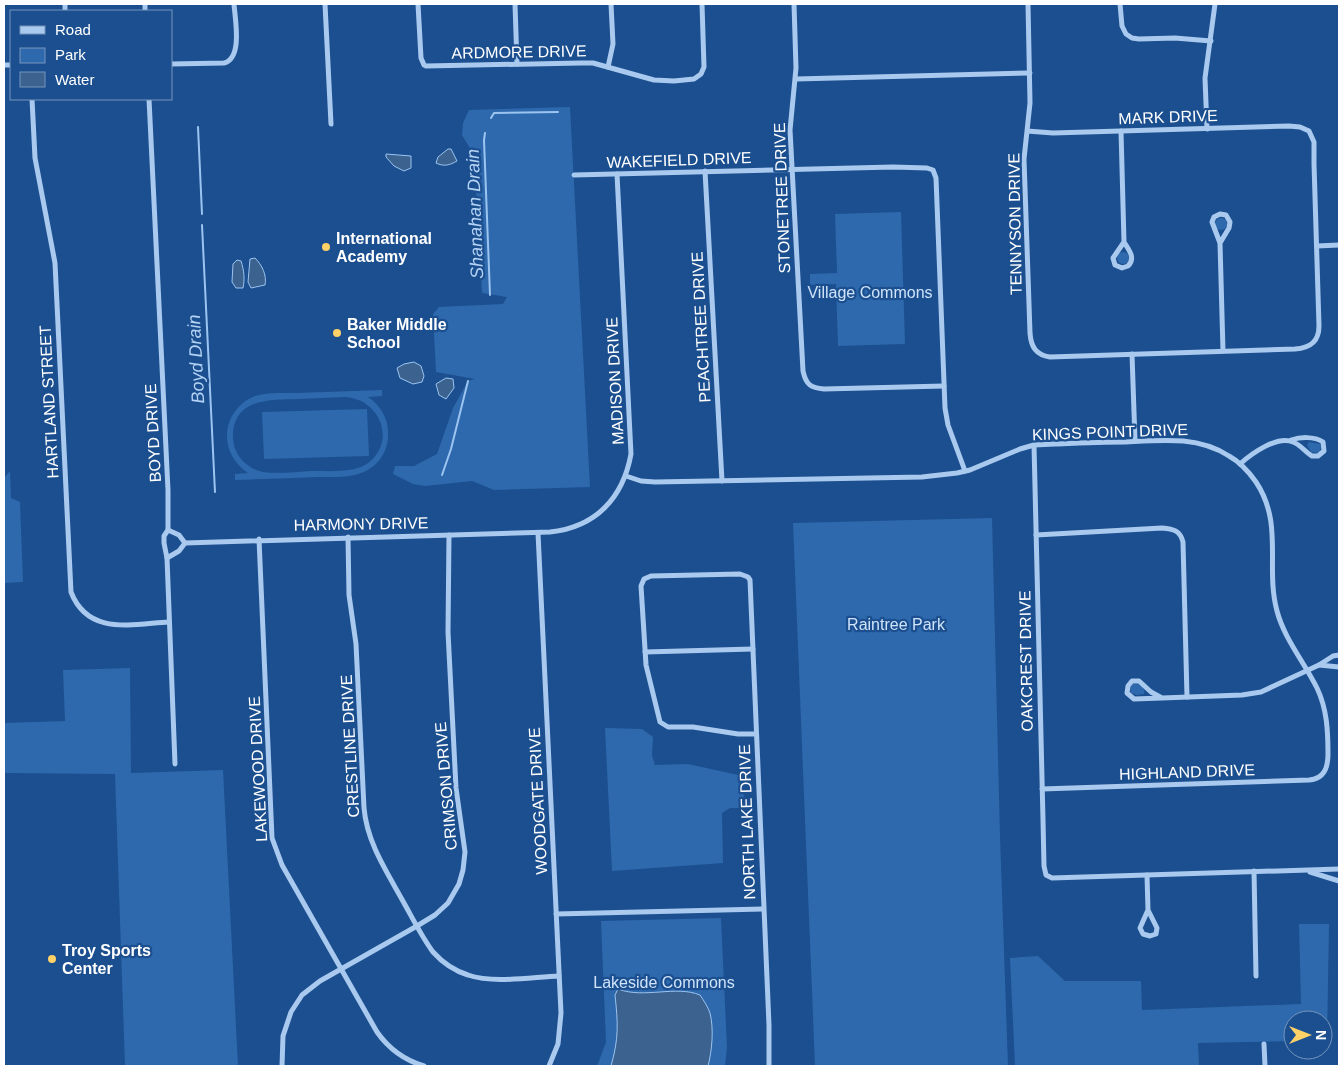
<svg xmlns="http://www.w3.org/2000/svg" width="1343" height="1070" font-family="Helvetica,sans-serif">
  <rect width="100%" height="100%" fill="#1b4f8f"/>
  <!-- green -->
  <g fill="#2e69ad" fill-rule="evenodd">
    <path d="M570 107 590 487 494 490 472 481 425 486 413 484 393 474 395 466H414L437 454 453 408 468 381 475 379 436 372 433 314 439 307 503 304 507 297 482 293 474 155 462 135 463 123 469 110Z"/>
    <path d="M901 212 905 344 838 346 836 284 810 285V274L837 273 835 214Z"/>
    <circle cx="1221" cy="224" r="6"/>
    <circle cx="1123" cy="258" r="6"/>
    <path d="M382 390V396L368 397C381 406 389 419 388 436 388 452 377 468 361 473 348 478 333 477 319 477 291 478 263 479 235 480V474L248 473C235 464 226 450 227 434 228 417 239 402 255 396 268 392 284 393 297 393 325 392 354 391 382 390ZM345 397C380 399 397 441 368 463 364 466 359 468 354 469 341 472 326 471 312 471 296 472 278 474 263 472 258 471 253 469 249 466 238 459 232 446 233 433 236 397 273 400 299 399 315 398 330 398 345 397Z"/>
    <path d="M367 409 369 456 264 459 262 412Z"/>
    <path d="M1309 442 1320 444 1321 447 1320 451 1317 453 1311 452 1307 445Z"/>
    <path d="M10 471 11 498 20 502 23 582 4 583V478Z"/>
    <path d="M992 518 1000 836 1008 1066H815L793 523Z"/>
    <path d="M130 668 131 773 223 770 238 1066H125L115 774 4 773V723L65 721 63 670Z"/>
    <path d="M1133 684H1137C1141 685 1146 690 1144 694L1137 695 1131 693 1130 688Z"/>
    <path d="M605 728 642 729 653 737 652 755 655 765 688 764 743 776 744 808H730L722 813 723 863 612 871Z"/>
    <path d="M721 918 727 1047 725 1066H597L606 1042 601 921Z"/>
    <path d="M1299 924H1329L1327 1041H1323V1020H1293V1041L1198 1043 1199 1066H1015L1010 958 1038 956 1065 981H1141L1142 1010 1301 1004Z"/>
  </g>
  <!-- water -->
  <g fill="#3c6290" stroke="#9cc4f0">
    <path d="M448 149H451L457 161C450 165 444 167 436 163L438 157Z"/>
    <path d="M386 154 411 156V168L404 171 394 166 386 157Z"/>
    <path d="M255 258C262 265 267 275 265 285L251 288 248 282 250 259Z"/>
    <path d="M237 260 241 261C244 270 245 279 243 288H236L232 282 233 264Z"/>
    <path d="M414 362 421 366 424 376 422 382 413 384 400 378 397 368 404 364Z"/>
    <path d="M446 378 453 379 454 388 446 399 439 395 436 384Z"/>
    <path d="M618 989C644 999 676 985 700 995 704 1001 708 1007 710 1013 714 1029 712 1051 708 1066H611C619 1038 618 1023 615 995Z"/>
  </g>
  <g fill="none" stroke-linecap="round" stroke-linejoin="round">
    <!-- stream -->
    <g stroke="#9cc4f0" stroke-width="2">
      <path d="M491 118 494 113 558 112"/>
      <path d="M198 127 202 214"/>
      <path d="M485 133 484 140 490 295"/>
      <path d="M202 225 215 492"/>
      <path d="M442 475 451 449 468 381"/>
    </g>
    <!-- street -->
    <g stroke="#a9c9ee" stroke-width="5">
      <path d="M65 4V11"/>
      <path d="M145 4V11"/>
      <path d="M325 4 331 124"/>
      <path d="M418 4 421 58 424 65 426 66 581 63H593L654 80 674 81 694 79 701 74 704 67 702 4"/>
      <path d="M515 4 517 64"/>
      <path d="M794 4 796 68 790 130 803 371C806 385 811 388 824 389L944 386"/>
      <path d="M1120 4 1122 26 1126 34 1132 38 1139 39 1175 38 1211 41"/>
      <path d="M171 64 224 63C243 58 235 19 234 4"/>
      <path d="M4 65H11"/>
      <path d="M608 67 613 44 611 4"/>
      <path d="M796 79 1030 73"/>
      <path d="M32 99 35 158 55 263 71 592C88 636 132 624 169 622"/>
      <path d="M149 99 168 490V530L164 536V543L167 558 175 764"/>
      <path d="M1207 129 1205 78 1215 4"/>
      <path d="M1027 131 1053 133 1289 126 1300 127 1309 131 1314 142V164L1319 326C1319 342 1310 348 1295 349L1050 357C1036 355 1031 347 1030 333L1024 159 1030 103 1028 4"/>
      <path d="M1121 131 1124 242 1113 258 1115 265 1122 268 1128 266C1136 258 1129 250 1124 242"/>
      <path d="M705 171 722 481"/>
      <path d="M574 175 893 167 927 168 933 170 936 178 945 408 948 425 965 471"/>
      <path d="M1220 243 1212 222 1214 217 1220 214 1226 215 1230 222 1229 228 1220 243 1223 351"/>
      <path d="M1317 246 1339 245"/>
      <path d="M1132 354 1135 441"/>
      <path d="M1034 445 1043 820 1044 866 1046 875 1052 878 1339 869"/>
      <path d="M1240 464C1251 454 1277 435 1293 442 1301 445 1305 452 1312 456H1318L1324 451 1323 442C1314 436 1300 437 1291 440"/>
      <path d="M626 476 641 481 655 482 922 477 957 473 970 470 1020 449 1034 445 1055 444C1079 443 1102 442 1126 442 1162 440 1198 436 1229 456 1240 462 1249 472 1256 482 1284 524 1265 567 1277 611 1284 638 1304 662 1317 688 1327 709 1328 731 1328 754 1328 768 1324 779 1309 780L1042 789"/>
      <path d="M538 533 561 1013 558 1044 549 1066"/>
      <path d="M1036 535 1162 528C1173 529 1180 530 1183 542L1187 697"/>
      <path d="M348 537 349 595 356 644 364 808C367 843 387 872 404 903 413 919 422 937 433 952 442 962 455 971 468 975 494 984 532 977 559 976"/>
      <path d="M259 539 272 838 282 865 377 1032C389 1049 404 1060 424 1066"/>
      <path d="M185 543 550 532C596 527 623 498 631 454L617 174"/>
      <path d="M167 558 179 551 185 543 179 535 168 530"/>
      <path d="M645 652 753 649"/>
      <path d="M1319 665 1339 667"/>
      <path d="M1162 698 1134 699 1127 693 1128 686 1132 681H1139L1151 692 1162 698 1242 695 1261 692 1319 665 1333 656 1339 655"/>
      <path d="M756 734H738L693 727H668L660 722 646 665 641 586 644 579 651 576 740 574 748 577 750 580 769 1025V1066"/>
      <path d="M1254 871 1256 976"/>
      <path d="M1310 872 1339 881"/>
      <path d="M1147 875 1148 910 1140 928 1143 934 1150 936 1156 934 1157 928 1148 910"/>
      <path d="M556 914 763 909"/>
      <path d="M1264 1044 1265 1066"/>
      <path d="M282 1066 283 1036 291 1012 302 995 320 981 417 926 435 915 448 903 459 884 463 870 465 852 456 788 448 632 449 535"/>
    </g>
  </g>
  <!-- markers -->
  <g fill="#ffd166" stroke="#1b4f8f" stroke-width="2">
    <circle cx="326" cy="247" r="5"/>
    <circle cx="337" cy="333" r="5"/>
    <circle cx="52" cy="959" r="5"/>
  </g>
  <g text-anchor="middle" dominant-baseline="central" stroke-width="4.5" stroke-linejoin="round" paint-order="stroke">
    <!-- street labels -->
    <g font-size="16" fill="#fff" stroke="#1b4f8f">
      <text transform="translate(519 52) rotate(-1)">ARDMORE DRIVE</text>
      <text transform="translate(1168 117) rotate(-2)">MARK DRIVE</text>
      <text transform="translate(679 160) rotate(-2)">WAKEFIELD DRIVE</text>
      <text transform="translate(782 198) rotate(-92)">STONETREE DRIVE</text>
      <text transform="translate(1015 224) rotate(-91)">TENNYSON DRIVE</text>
      <text transform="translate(701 327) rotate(-93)">PEACHTREE DRIVE</text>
      <text transform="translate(615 381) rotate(-93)">MADISON DRIVE</text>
      <text transform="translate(49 402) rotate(-93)">HARTLAND STREET</text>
      <text transform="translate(1110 432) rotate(-2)">KINGS POINT DRIVE</text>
      <text transform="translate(153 433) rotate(-93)">BOYD DRIVE</text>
      <text transform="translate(361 524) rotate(-1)">HARMONY DRIVE</text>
      <text transform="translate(1026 661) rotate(-91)">OAKCREST DRIVE</text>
      <text transform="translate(350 746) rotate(-93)">CRESTLINE DRIVE</text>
      <text transform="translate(258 769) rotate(-93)">LAKEWOOD DRIVE</text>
      <text transform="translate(1187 772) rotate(-2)">HIGHLAND DRIVE</text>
      <text transform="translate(446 786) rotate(-95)">CRIMSON DRIVE</text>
      <text transform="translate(538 801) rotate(-93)">WOODGATE DRIVE</text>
      <text transform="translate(747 822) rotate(-92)">NORTH LAKE DRIVE</text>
    </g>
    <!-- poi labels -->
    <g font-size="16" font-weight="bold" fill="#fff" stroke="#1b4f8f" text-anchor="start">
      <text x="336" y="238">International<tspan x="336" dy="18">Academy</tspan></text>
      <text x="347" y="324">Baker Middle<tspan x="347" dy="18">School</tspan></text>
      <text x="62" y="950">Troy Sports<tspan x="62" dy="18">Center</tspan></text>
    </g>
    <!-- park labels -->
    <g font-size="16" fill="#cfe3fa" stroke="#1b4f8f">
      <text x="870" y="292">Village Commons</text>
      <text x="896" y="624">Raintree Park</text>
      <text x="664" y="982">Lakeside Commons</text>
    </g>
    <!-- water labels -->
    <g font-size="18" font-style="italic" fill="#b5d3f5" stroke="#1b4f8f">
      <text transform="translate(475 214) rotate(-92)">Shanahan Drain</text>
      <text transform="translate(196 359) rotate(-93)">Boyd Drain</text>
    </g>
  </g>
  <!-- border -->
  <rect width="1343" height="1070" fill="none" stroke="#ffffff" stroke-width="10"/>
  <!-- legend -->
  <rect x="10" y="10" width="162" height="90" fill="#1b4f8f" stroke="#7695bc"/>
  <rect x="20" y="26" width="25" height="8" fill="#a9c9ee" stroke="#7695bc"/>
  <text x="55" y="35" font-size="15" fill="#ffffff">Road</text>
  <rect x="20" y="48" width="25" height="15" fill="#2e69ad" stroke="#7695bc"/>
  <text x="55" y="60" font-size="15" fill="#ffffff">Park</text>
  <rect x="20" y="72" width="25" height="15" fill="#3c6290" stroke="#7695bc"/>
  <text x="55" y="85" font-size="15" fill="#ffffff">Water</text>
  <!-- north arrow -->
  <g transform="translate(1308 1035) rotate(90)"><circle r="24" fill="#1b4f8f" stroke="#7695bc"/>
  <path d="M0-4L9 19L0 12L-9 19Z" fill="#ffd166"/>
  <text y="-8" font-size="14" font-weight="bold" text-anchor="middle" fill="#ffffff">N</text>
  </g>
</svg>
